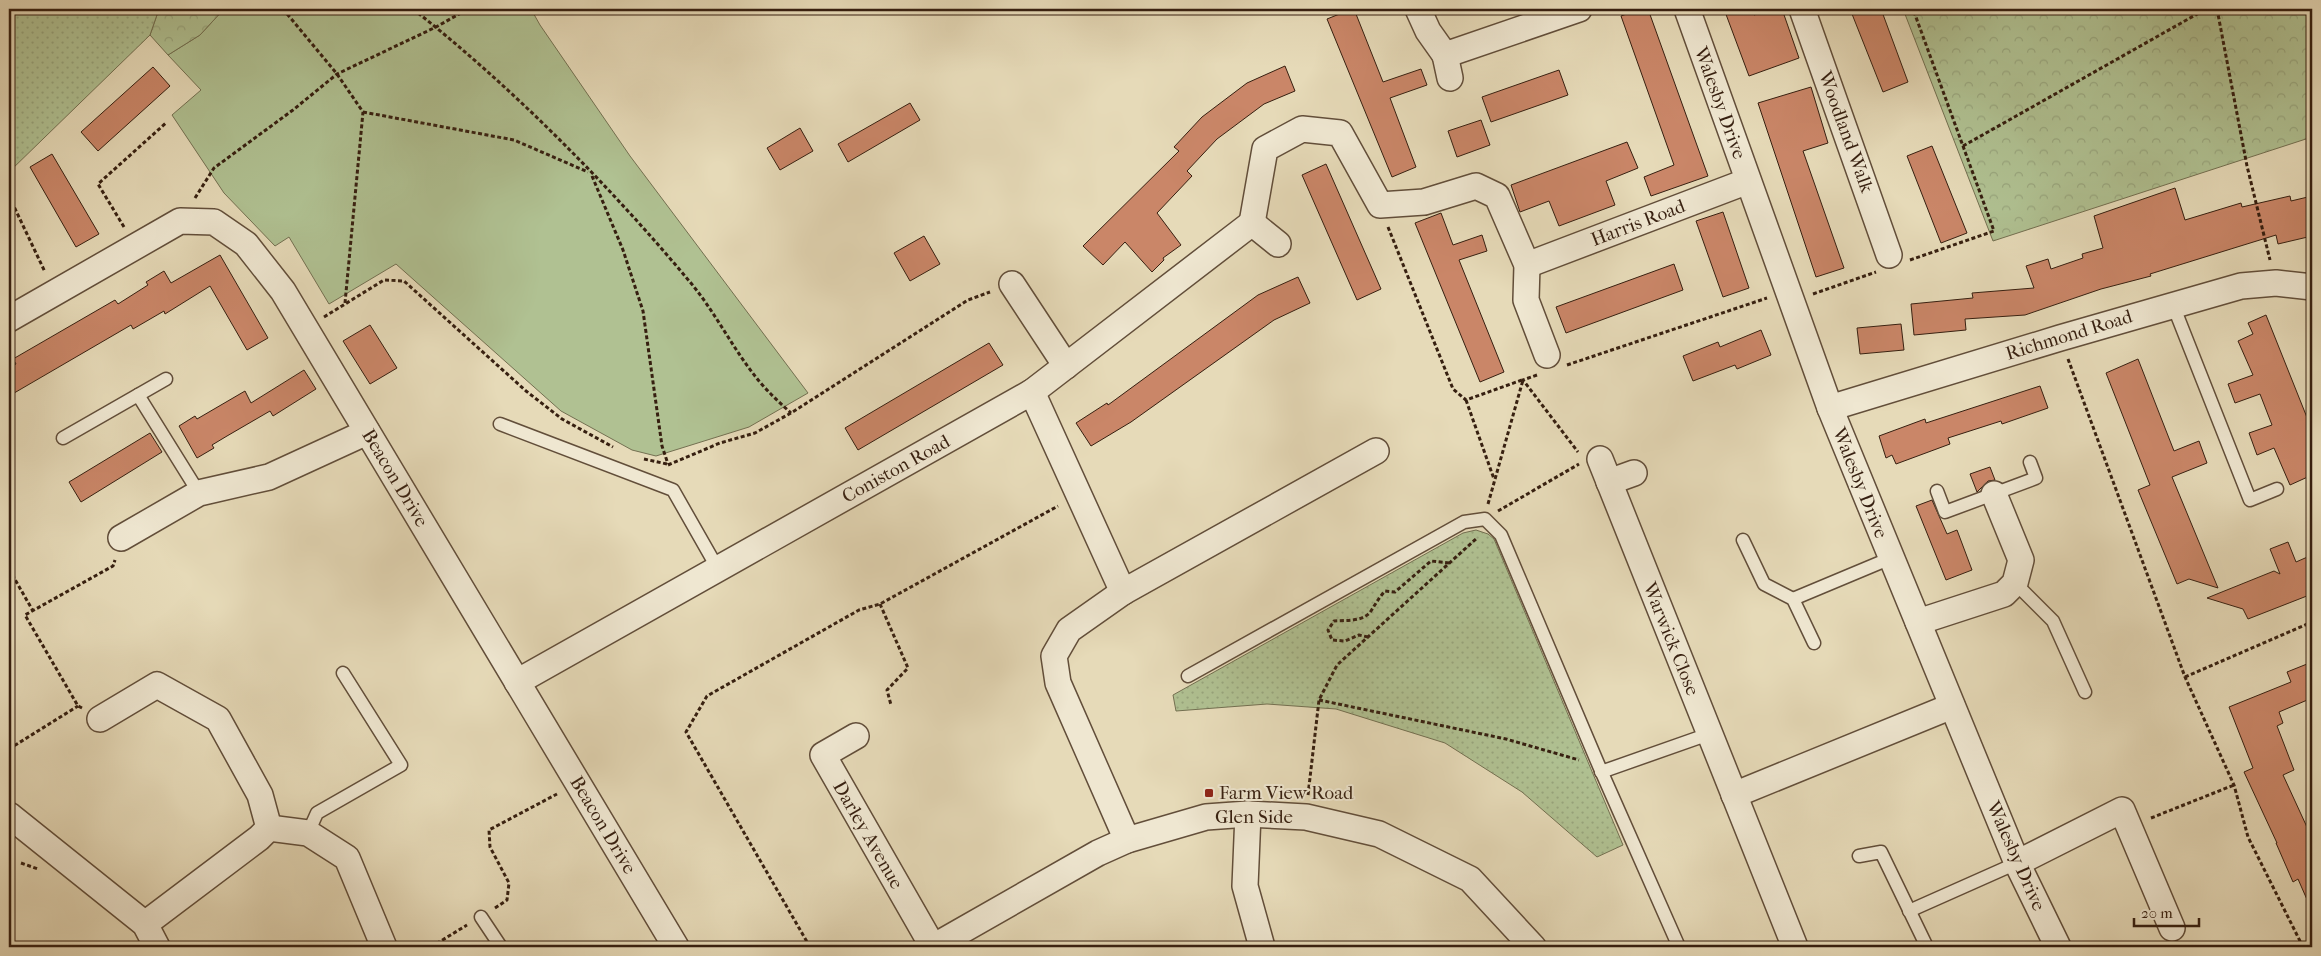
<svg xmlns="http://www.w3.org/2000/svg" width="2321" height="956" font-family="'IM FELL French Canon',serif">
  <defs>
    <pattern id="forest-crowns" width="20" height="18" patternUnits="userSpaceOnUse" patternTransform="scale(1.25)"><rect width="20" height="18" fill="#b0c192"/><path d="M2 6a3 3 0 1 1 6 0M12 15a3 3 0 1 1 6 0" fill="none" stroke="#98a57d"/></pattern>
    <pattern id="park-dots" width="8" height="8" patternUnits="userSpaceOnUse" patternTransform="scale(1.25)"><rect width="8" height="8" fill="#b0c192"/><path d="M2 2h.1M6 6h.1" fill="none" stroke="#98a57d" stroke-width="1.8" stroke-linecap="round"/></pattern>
  </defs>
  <rect width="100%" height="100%" fill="#e6dab8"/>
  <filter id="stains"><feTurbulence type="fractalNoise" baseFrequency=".004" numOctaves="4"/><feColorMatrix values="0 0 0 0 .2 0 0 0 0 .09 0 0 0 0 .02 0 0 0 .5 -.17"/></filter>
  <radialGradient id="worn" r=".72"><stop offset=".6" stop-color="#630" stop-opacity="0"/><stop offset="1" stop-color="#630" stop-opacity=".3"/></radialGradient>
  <!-- grass -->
  <path fill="#b0c192" stroke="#737051" d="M224 9H531L540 25 630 156 808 393 749 427 656 456 632 450 561 411 396 264 329 304 289 237 275 246 224 193 172 115 201 90 168 55 200 35Z"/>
  <!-- forest -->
  <g fill="url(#forest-crowns)" stroke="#737051">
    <path d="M159 9H224L200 35 168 55 150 35Z"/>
    <path d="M1903 9H2312V137L1993 241Z"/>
  </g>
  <!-- park -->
  <g fill="url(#park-dots)" stroke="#737051">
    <path d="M9 9H159L150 35 9 172Z"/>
    <path d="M1476 530 1488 534 1494 539 1623 845 1597 857 1522 792 1445 743 1336 709 1267 704 1176 711 1173 695 1463 533Z"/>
  </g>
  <!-- building -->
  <g fill="#ca8668" stroke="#361f10">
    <path d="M1352 9H1354L1383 82 1421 69 1427 85 1390 98 1416 167 1392 177 1327 19Z"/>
    <path d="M1640 9H1648L1708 176 1651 196 1644 177 1674 165 1621 16Z"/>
    <path d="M1724 9H1751L1754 15 1773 9H1782L1799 58 1749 76Z"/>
    <path d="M1865 9H1881L1908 82 1883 92 1852 14Z"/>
    <path d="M1285 66 1295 91 1264 104 1217 139 1187 171 1192 176 1157 213 1181 245 1163 258 1164 260 1152 272 1125 242 1103 265 1083 246 1179 151 1174 147 1202 117 1247 83Z"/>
    <path d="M153 67 170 86 98 151 81 132Z"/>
    <path d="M1559 70 1568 95 1491 122 1482 97Z"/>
    <path d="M1811 87 1828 143 1803 151 1844 268 1816 277 1758 103Z"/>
    <path d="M910 103 920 120 848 162 838 144Z"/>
    <path d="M1481 120 1490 145 1457 157 1448 131Z"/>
    <path d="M800 128 813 151 780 170 767 148Z"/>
    <path d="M1627 142 1638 168 1606 181 1615 205 1559 226 1549 201 1520 212 1511 185Z"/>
    <path d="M1932 146 1967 233 1941 243 1907 156Z"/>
    <path d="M52 154 99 234 76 247 30 167Z"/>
    <path d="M1326 164 1381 289 1357 300 1302 175Z"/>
    <path d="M2175 188 2185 220 2241 203 2242 207 2290 196 2291 201 2312 196V236L2278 244 2276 235 2150 274 2151 276 2101 289 2025 315 1965 319 1966 330 1914 335 1911 304 1973 298 1972 293 2034 288 2026 266 2048 259 2051 269 2083 258 2082 254 2103 248 2094 216Z"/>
    <path d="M1723 212 1749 288 1723 297 1696 221Z"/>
    <path d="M1441 213 1453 245 1482 235 1487 251 1459 260 1504 372 1480 382 1415 223Z"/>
    <path d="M924 236 940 264 910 281 894 253Z"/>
    <path d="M220 255 268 338 247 350 210 286 165 314 164 311 133 329 131 325 9 396V368L16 364 13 359 115 300 118 304 148 285 146 282 164 271 171 283Z"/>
    <path d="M1674 264 1683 290 1566 333 1556 307Z"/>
    <path d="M1298 277 1310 303 1274 320 1131 422 1091 446 1076 423 1107 403 1108 405 1258 295Z"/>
    <path d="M2266 315 2312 430V475L2290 485 2274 448 2257 455 2249 433 2272 425 2260 394 2235 403 2228 384 2253 375 2238 341 2253 334 2248 323Z"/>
    <path d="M1901 324 1904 350 1860 354 1857 328Z"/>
    <path d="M370 325 397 368 370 384 343 341Z"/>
    <path d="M1761 330 1771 355 1737 369 1735 365 1693 381 1683 356 1718 342 1720 347Z"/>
    <path d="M989 343 1003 365 858 450 845 428Z"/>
    <path d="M2138 359 2174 451 2199 441 2207 463 2172 477 2218 588 2189 579 2177 584 2138 490 2150 485 2106 373Z"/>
    <path d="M304 370 316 389 273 416 270 411 227 436 212 445 214 448 197 458 179 426 195 416 197 419 245 391 251 403Z"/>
    <path d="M2040 386 2048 408 2002 424 2001 421 1948 438 1950 444 1896 464 1892 455 1886 458 1879 436 1925 419 1926 423Z"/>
    <path d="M150 433 162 452 81 502 69 482Z"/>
    <path d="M1990 467 1995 480 1988 481 1977 492 1970 474Z"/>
    <path d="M1932 500 1947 534 1957 530 1972 570 1946 580 1916 506Z"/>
    <path d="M2288 542 2296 562 2312 555V594L2248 619 2243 609 2207 598 2274 571 2280 574 2270 549Z"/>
    <path d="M2312 662V698L2279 712 2283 723 2277 726 2294 770 2283 775 2312 838V911L2298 879 2293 882 2276 843H2277L2244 772 2253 768 2229 707 2291 682 2287 672Z"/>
  </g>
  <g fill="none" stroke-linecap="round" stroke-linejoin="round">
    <!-- lane casing -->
    <g stroke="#624e3a" stroke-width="15">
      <g id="lane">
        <path d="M2173 305 2250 500 2277 489"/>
        <path d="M138 395 199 493"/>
        <path d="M500 424 673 490 718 569"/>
        <path d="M63 438 166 379"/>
        <path d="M1937 491 1945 512 2036 478 2030 462"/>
        <path d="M1743 540 1764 584 1793 599 1814 643"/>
        <path d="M2015 583 2053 621 2085 692"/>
        <path d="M1793 599 1891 558"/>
        <path d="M1188 676 1464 522 1485 519 1501 535 1599 766 1679 947"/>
        <path d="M1601 772 1709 734"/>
        <path d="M308 833 317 813 401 765 343 673"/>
        <path d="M1859 856 1881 852 1927 947"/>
        <path d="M1909 911 2017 863"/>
        <path d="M481 917 501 947"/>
      </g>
    </g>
    <!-- street casing -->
    <g stroke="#624e3a" stroke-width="28">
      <g id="street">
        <path d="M1418 9 1428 31 1445 55 1579 9"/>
        <path d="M1687 9 1830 408 2017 863 2058 947"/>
        <path d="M1802 9 1889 255"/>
        <path d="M1445 55 1450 78"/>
        <path d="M1252 223 1265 149 1302 129 1340 133 1380 205 1424 202 1476 186 1497 196 1527 265 1526 300 1547 355"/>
        <path d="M1252 223 1278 244"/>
        <path d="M1527 265 1748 181"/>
        <path d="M1012 284 1066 366"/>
        <path d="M9 319 180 221 214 222 246 244 283 291 676 947"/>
        <path d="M1032 392 1123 592"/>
        <path d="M1830 408 2060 338 2241 286 2276 283 2312 287"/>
        <path d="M1600 459 1795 947"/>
        <path d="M1609 482 1634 473"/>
        <path d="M121 538 199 493 269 477 367 432"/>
        <path d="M1918 622 2004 594 2015 583 2021 560 1994 494"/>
        <path d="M517 682 1032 392 1252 223"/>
        <path d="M100 719 157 685 218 719 260 795 269 828 259 838 145 924"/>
        <path d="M856 736 823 755 933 947"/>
        <path d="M1734 795 1952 706"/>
        <path d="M1248 814 1245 886 1262 947"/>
        <path d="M9 815 145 924 157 947"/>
        <path d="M269 828 308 833 347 858 384 947"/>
        <path d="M1127 840 1058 683 1054 656 1069 630 1123 592 1376 451"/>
        <path d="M2017 863 2122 810 2172 928"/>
        <path d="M933 947 1098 853 1127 840 1206 817 1248 814 1306 817 1379 834 1470 879 1533 947"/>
      </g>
    </g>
    <!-- path -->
    <g stroke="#361f10" stroke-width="3" stroke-dasharray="4 2.5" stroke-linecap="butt">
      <path d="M283 9 337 74 363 112 345 303"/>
      <path d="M413 9C512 87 609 185 690 282 716 313 734 351 759 381 769 393 780 403 791 413"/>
      <path d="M2217 9 2247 166 2270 260"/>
      <path d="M363 112 514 140 588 172"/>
      <path d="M1963 146 2206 9"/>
      <path d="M592 176 623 250 643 311 662 446 668 464"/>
      <path d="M9 196 45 272"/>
      <path d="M195 198 214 168 293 110 337 74 436 27 468 9"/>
      <path d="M124 227 98 184 167 122"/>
      <path d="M1388 227 1453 389 1466 400 1522 380"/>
      <path d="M1910 260 1994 231 1913 9"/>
      <path d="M1813 294 1876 272"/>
      <path d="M324 317 384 280 404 281 526 391 562 419 613 447"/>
      <path d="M2068 359 2185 677 2234 785 2248 837 2303 947"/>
      <path d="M1567 365 1767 298"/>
      <path d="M1537 375 1523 380 1578 452"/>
      <path d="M1466 400 1494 479"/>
      <path d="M644 459 667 464"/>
      <path d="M668 465 720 443 755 433 791 413 968 300 990 292"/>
      <path d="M1488 504 1523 380"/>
      <path d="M1498 511 1579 464"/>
      <path d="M9 569 33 611"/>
      <path d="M880 604 908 668 887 690 891 705"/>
      <path d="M1368 637 1359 635 1345 641 1332 640 1328 630 1334 621C1346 620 1364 622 1371 611 1376 603 1379 598 1385 591L1395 592 1431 561 1449 563"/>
      <path d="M2185 677 2312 622"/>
      <path d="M1319 700 1506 739 1579 760"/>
      <path d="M82 708 78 706 25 615 113 566 115 560"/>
      <path d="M9 749 78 706"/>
      <path d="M1308 795 1319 700 1337 665 1477 538"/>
      <path d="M2151 818 2234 785"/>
      <path d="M21 863 38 869"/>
      <path d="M495 908 507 900 509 883 490 847 489 830 557 794"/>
      <path d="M431 947 467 925"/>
      <path d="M810 947 686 732 707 696 859 610 880 604 1058 506"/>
    </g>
    <!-- lane -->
    <use href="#lane" stroke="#efe7d1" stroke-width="12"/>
    <!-- street -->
    <use href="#street" stroke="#efe7d1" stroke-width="25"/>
  </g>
  <!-- markers -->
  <rect fill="#8f2418" stroke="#efe7d1" stroke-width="2" x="1204" y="788" width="10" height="10" rx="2.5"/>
  <g text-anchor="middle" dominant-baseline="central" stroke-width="4" stroke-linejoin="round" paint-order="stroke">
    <!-- street labels -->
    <g font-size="19" fill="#361f10" stroke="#efe7d1">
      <text transform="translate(1720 103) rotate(70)">Walesby Drive</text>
      <text transform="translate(1846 132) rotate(70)">Woodland Walk</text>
      <text transform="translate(1638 223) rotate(-21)">Harris Road</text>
      <text transform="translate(2069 335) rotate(-17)">Richmond Road</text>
      <text transform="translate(896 469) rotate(-29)">Coniston Road</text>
      <text transform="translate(395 478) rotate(59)">Beacon Drive</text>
      <text transform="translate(1860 483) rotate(68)">Walesby Drive</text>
      <text transform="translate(1671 639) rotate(68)">Warwick Close</text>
      <text x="1254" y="817">Glen Side</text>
      <text transform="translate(603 825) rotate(59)">Beacon Drive</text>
      <text transform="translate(868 835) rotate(60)">Darley Avenue</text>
      <text transform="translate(2016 856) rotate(66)">Walesby Drive</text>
    </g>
    <!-- poi labels -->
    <g font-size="19" fill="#361f10" stroke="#efe7d1" text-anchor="start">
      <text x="1219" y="793">Farm View Road</text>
    </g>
  </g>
  <!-- margin -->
  <rect width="2321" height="956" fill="none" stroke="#e6dab8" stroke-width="30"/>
  <rect x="10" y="10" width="2301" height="936" fill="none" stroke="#361f10" stroke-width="2.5"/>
  <rect x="15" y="15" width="2291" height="926" fill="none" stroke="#361f10"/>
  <!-- scale -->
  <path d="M2134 918v8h65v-8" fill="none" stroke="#361f10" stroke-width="2.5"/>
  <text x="2141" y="918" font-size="15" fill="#361f10" stroke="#efe7d1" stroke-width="4" paint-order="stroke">20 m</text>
  <rect width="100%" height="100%" filter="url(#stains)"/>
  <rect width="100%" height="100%" fill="url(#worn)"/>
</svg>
